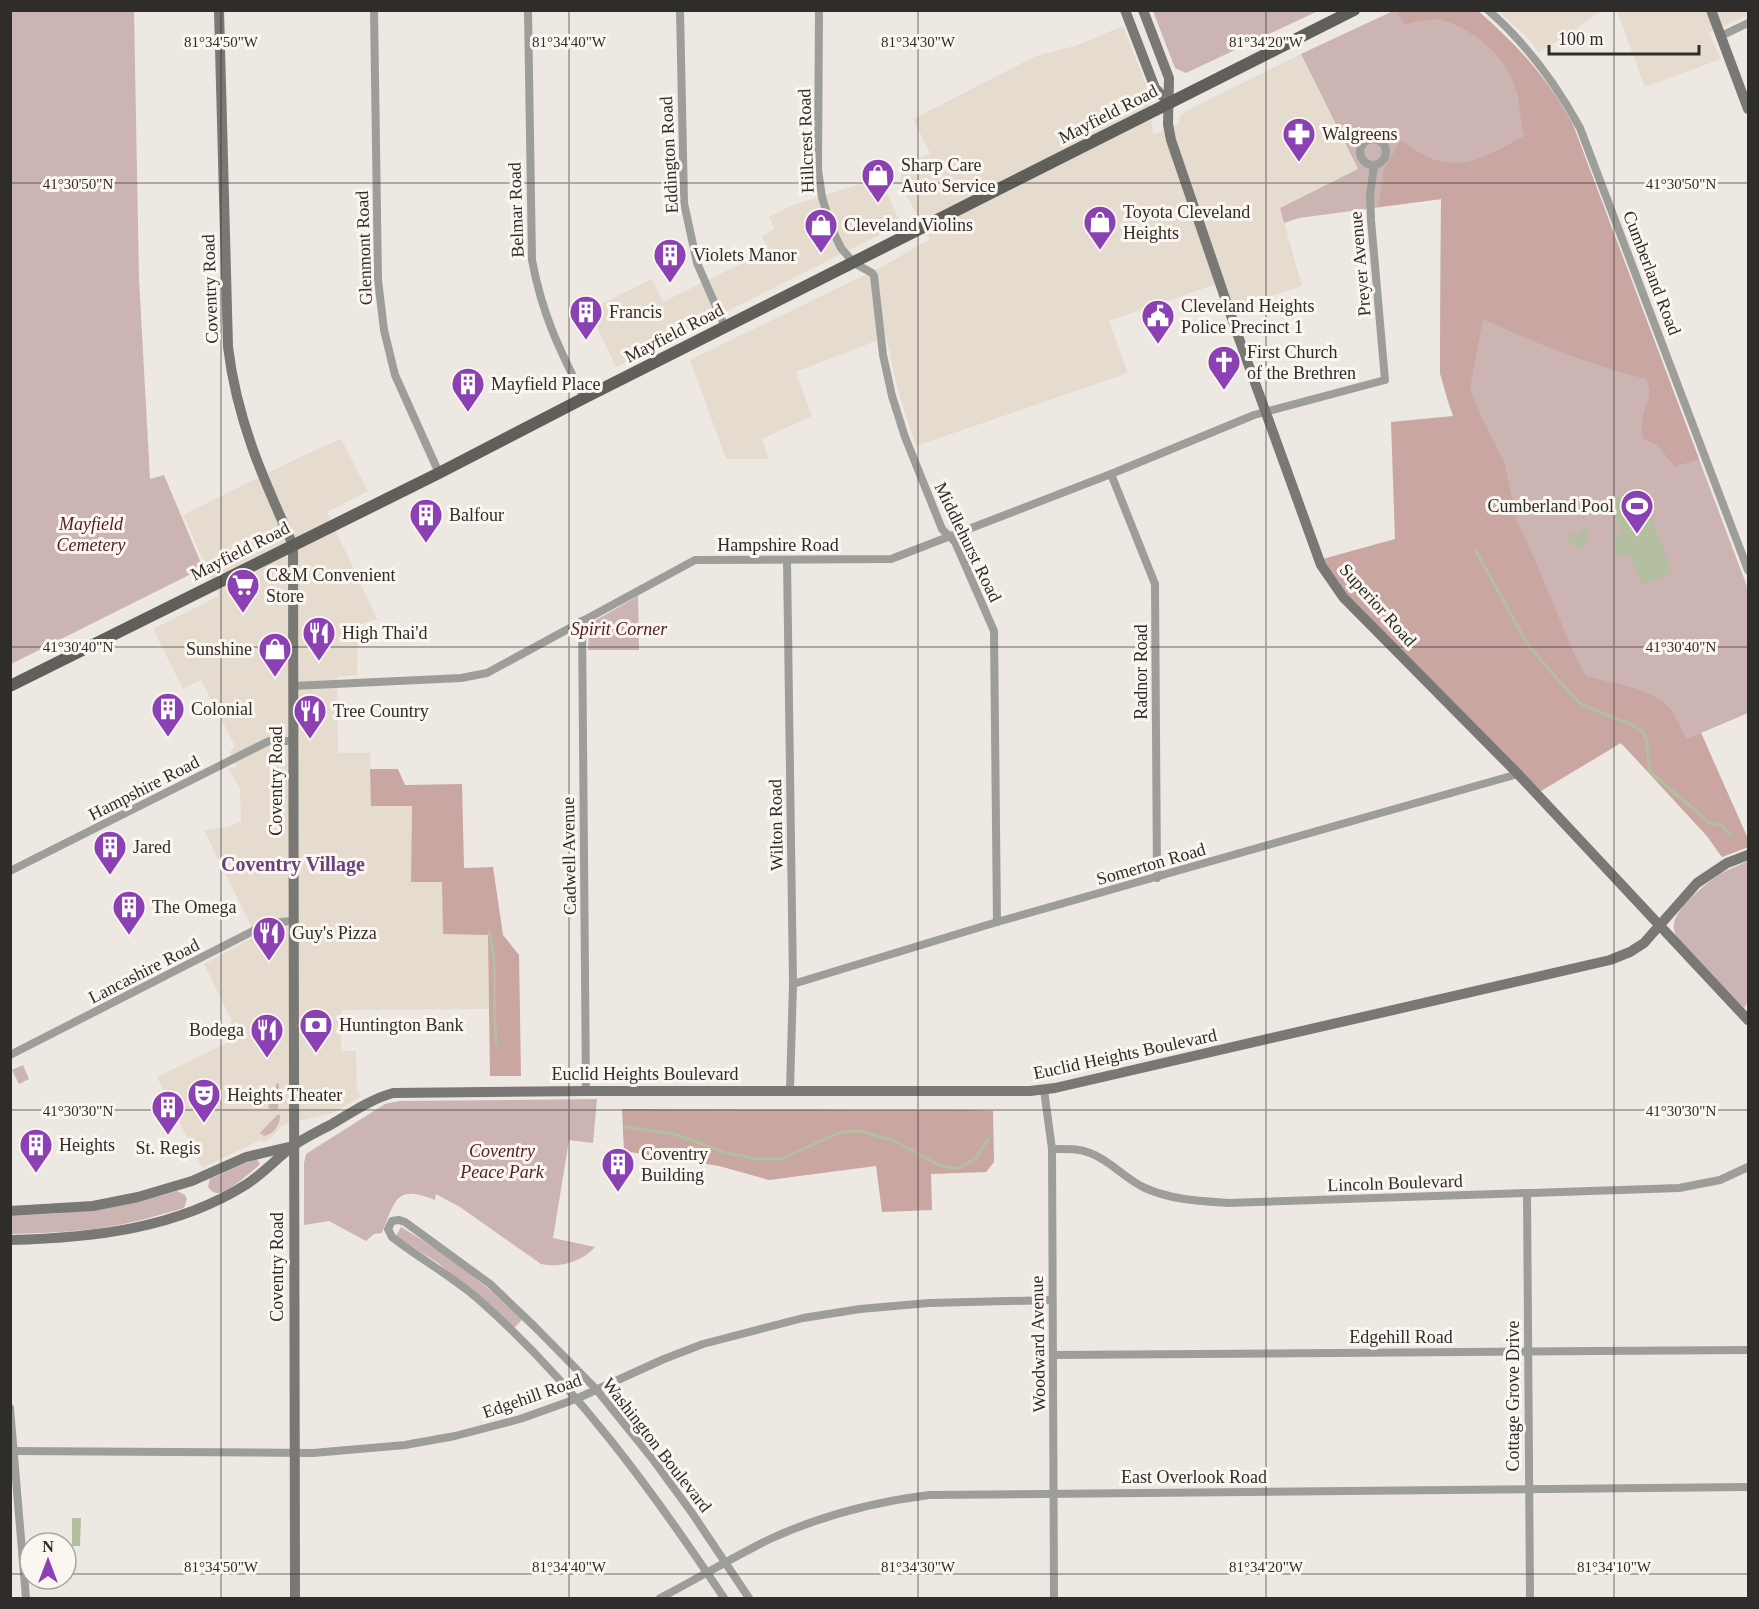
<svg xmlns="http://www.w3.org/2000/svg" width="1759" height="1609" font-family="'Times New Roman',serif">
  <rect width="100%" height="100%" fill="#ede8e2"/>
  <!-- built -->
  <g fill="#e5dccf">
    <path d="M1748 10V15L1709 33 1721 59 1645 87 1617 11Z"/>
    <path d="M1498 11H1602L1539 53 1528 38Z"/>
    <path d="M1123 26 1148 90 1153 135 1179 123 1180 116 1186 111 1301 54 1358 170 1280 208 1302 286 1234 308 1225 281 1109 321 1128 373 916 446 899 394 886 337 796 372 812 416 762 439 769 459H726L690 360 885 265 930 239 901 185V169L930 153 913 119 1036 56 1075 46Z"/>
    <path d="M880 178 901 224 616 367 589 310 652 279 663 302 769 250 762 236 775 229 769 217 793 205Z"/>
    <path d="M341 439 368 491 327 512 377 619 358 625 357 675 337 677 338 753H370L371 806H412L411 881 442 882 488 935 489 1009 341 1010V1051H356L357 1091 362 1096 333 1113 282 1125 274 1135 263 1143 260 1140 202 1168 157 1077 237 1038 230 1023 232 1022 231 1019 204 964 256 936 204 830 229 827 241 821 240 788 228 768 237 767 230 752 235 746 201 680 183 689 153 629 219 596 183 515 300 457Z"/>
  </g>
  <!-- green -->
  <g fill="#cbb4b2">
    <path d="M11 10 134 11 139 279 150 479 164 475 203 568 11 664Z"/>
    <path d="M1153 11H1318L1186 73 1175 68Z"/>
    <path d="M1393 11H1478C1518 46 1548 78 1573 125L1748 589V713L1701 733 1748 839V847L1722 857 1707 836 1629 751 1582 705 1471 463 1448 402 1440 373 1441 199 1299 218 1284 223 1280 208 1358 169 1301 54Z"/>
    <path d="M638 596 639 650H588L589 624Z"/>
    <path d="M1748 861V1002L1744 1008 1677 937C1675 933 1673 929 1674 924 1676 908 1708 881 1722 873 1731 868 1740 865 1748 861Z"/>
    <path d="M23 1065 29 1079 19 1084 12 1070Z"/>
    <path d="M277 1083 279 1084 278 1109H270L268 1107Z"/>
    <path d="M597 1099 593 1143 569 1140 553 1238 595 1247C582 1262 560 1268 541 1264L460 1207 436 1194 435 1200C396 1184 395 1200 382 1233L374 1234 366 1241 329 1221 304 1225V1163L306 1154 385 1104 399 1101Z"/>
    <path d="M277 1115H280C280 1125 274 1134 264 1136L260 1133Z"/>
    <path d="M256 1158 260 1164C253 1171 225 1195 216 1193 212 1192 211 1190 208 1187L210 1179Z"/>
    <path d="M177 1191 185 1195 187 1199 184 1208C159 1215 134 1223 108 1227 76 1232 43 1233 11 1234L10 1216C68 1214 123 1208 177 1191Z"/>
    <path d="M401 1227C445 1253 486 1284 522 1320L514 1328 438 1263 396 1236Z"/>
  </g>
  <!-- forest -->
  <g fill="#c9a6a2">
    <path d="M1397 11H1478C1518 46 1548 78 1573 125L1699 459 1675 467 1657 445 1642 438C1642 431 1641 424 1643 417 1646 402 1654 395 1646 379 1589 364 1537 344 1483 319L1470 388 1478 410 1505 464 1517 523 1526 539 1576 658 1586 676C1610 683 1638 686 1659 699 1672 706 1680 726 1686 739L1701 733 1748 839V847L1722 857 1707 836 1621 743 1536 794 1343 597 1319 560 1395 539 1391 422 1453 416 1440 373 1441 199 1378 207 1384 169 1401 140C1410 146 1420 154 1430 158 1467 172 1492 153 1524 136 1520 121 1520 104 1516 90 1508 58 1476 31 1445 21 1433 17 1417 21 1405 25Z"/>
    <path d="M370 769H398L405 785 462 784 464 868 493 867 503 935 519 955 521 1076H490L488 935 443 934 442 882H411L412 806H371Z"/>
    <path d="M622 1109 970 1110 993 1111 994 1162 986 1172 931 1174 932 1210 882 1212 876 1166 769 1180 719 1166 624 1151Z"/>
  </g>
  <!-- water -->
  <g fill="#b4bea1">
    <path d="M1641 488 1672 573 1641 585 1630 554 1619 558 1611 537 1621 533 1609 500Z"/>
    <path d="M1582 530H1585L1588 533 1586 537 1587 542 1585 547 1580 549 1569 541 1566 537 1571 533 1576 536 1580 535Z"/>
    <path d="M72 1518H81L80 1546H72Z"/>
  </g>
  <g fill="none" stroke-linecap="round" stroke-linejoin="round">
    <!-- stream -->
    <g stroke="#b4bea1" stroke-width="3">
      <path d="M1476 551 1528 645 1568 691 1582 705 1630 724 1642 731 1647 741 1649 771 1710 823 1723 826 1731 836"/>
      <path d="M489 931C500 969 490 1007 497 1045"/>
      <path d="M625 1127 674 1134 724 1152 756 1159H781L841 1132 860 1131 894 1141 937 1164 950 1168H959L975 1159 988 1139"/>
    </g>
    <!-- street -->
    <g stroke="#9d9d9a" stroke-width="8">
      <path d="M374 10 378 280 384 330 395 375 439 473"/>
      <path d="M528 10 532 260C542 314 559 349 584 398"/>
      <path d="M680 10 684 203 697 263 725 327"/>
      <path d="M819 10 818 170 822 197 831 227 841 248 854 263 872 273 874 276 883 355 892 396 905 437 942 529 955 542 994 631 997 922"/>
      <path d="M1488 10C1527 44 1555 82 1580 128L1748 570"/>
      <path d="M1721 36 1748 23"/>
      <circle cx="1373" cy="152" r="13"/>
      <path d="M1111 474 1155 584 1157 878"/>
      <path d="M787 560 793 984 790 1090"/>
      <path d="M582 621 586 1091"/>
      <path d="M293 686 461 678 487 673 695 560 891 559 1111 474 1254 415 1385 380 1371 220 1370 195 1374 166"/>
      <path d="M10 871 269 741H293"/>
      <path d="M793 984 997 922 1518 774"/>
      <path d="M10 1055 259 928 270 923 292 921"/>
      <path d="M1044 1090 1052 1149 1054 1598"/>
      <path d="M1052 1149C1065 1149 1078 1148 1090 1153 1110 1160 1125 1179 1145 1188 1172 1200 1199 1201 1228 1203L1679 1188 1720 1180 1748 1167"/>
      <path d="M1527 1193 1530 1598"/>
      <path d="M1054 1355 1748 1350"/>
      <path d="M10 1408 26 1598"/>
      <path d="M10 1451 313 1453 405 1445 455 1436 520 1419 576 1399 664 1359 703 1344 803 1318 860 1309 929 1303 1052 1300"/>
      <path d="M660 1598C697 1579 733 1557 770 1539 820 1516 874 1502 929 1495L1748 1487"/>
      <path d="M724 1598C652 1490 575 1384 477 1298 450 1275 419 1258 392 1237L388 1229 392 1221 399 1220 405 1222 490 1284 534 1326 596 1389 651 1457 692 1513 749 1598"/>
    </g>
    <!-- secondary -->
    <g stroke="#797874" stroke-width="10">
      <path d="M219 10 228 347C237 421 263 478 293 545L295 1598"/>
      <path d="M1125 10 1155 88 1169 103"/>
      <path d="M1143 10 1169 78 1168 124 1171 140 1237 333 1321 565 1343 597 1518 774 1748 1020"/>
      <path d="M1711 10 1748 109"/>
      <path d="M10 1211 93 1206 138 1197 192 1181 246 1157 293 1146"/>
      <path d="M10 1240C92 1238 176 1229 247 1184 264 1173 277 1158 293 1146 304 1138 319 1131 332 1124 351 1113 371 1099 393 1093L586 1091H1030L1055 1088 1610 960 1630 952 1644 943 1697 883 1727 863 1748 855"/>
    </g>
    <!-- primary -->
    <path stroke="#605f59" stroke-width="12" d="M10 686 439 473 584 398 1354 10"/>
  </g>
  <!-- ticks -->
  <path fill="none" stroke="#2f2d2a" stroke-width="1.5" stroke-opacity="0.45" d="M221 10V1598M569 10V1598M918 10V1598M1266 10V1598M1614 10V1598M10 183H1748M10 647H1748M10 1110H1748M10 1574H30M66 1574H1748"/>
  <!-- icons -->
  <defs>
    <g id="pharmacy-pin" transform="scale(1.725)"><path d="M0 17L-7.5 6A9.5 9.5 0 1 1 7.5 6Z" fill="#8b41b3" stroke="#fbf6ef"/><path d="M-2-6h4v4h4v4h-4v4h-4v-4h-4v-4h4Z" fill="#fff"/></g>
    <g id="shop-pin" transform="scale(1.725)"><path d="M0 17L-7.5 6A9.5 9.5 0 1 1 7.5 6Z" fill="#8b41b3" stroke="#fbf6ef"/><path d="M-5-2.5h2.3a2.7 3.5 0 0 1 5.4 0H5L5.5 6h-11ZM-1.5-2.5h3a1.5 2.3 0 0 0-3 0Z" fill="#fff"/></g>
    <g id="building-pin" transform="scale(1.725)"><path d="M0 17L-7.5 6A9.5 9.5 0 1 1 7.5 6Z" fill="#8b41b3" stroke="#fbf6ef"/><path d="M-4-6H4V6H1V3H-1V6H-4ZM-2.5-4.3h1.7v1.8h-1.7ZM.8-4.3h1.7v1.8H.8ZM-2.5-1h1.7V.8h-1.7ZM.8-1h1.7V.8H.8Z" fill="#fff"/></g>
    <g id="civic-pin" transform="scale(1.725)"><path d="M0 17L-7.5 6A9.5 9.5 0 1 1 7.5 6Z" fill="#8b41b3" stroke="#fbf6ef"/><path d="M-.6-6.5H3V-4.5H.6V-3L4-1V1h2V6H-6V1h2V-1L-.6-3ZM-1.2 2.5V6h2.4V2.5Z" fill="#fff"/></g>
    <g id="church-pin" transform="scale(1.725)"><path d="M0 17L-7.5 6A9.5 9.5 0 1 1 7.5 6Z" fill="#8b41b3" stroke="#fbf6ef"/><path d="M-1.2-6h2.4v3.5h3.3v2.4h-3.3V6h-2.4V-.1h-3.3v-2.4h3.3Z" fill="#fff"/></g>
    <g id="stadium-pin" transform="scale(1.725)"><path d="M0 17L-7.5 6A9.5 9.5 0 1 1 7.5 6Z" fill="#8b41b3" stroke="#fbf6ef"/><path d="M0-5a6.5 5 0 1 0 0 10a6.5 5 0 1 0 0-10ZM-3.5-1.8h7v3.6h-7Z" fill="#fff"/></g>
    <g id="supermarket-pin" transform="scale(1.725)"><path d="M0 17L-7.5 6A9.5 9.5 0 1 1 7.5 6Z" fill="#8b41b3" stroke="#fbf6ef"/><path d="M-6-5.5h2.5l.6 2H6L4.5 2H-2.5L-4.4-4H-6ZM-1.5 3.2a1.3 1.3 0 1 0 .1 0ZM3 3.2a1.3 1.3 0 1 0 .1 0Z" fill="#fff"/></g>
    <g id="restaurant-pin" transform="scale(1.725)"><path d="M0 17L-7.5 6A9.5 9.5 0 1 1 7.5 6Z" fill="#8b41b3" stroke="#fbf6ef"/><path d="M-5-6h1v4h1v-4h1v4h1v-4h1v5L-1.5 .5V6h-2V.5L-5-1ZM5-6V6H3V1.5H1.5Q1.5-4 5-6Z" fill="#fff"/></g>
    <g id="bank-pin" transform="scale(1.725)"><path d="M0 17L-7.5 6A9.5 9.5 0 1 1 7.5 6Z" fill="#8b41b3" stroke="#fbf6ef"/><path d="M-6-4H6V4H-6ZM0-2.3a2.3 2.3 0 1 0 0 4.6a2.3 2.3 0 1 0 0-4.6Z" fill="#fff"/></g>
    <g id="theatre-pin" transform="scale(1.725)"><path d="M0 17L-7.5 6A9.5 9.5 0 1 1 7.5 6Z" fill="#8b41b3" stroke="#fbf6ef"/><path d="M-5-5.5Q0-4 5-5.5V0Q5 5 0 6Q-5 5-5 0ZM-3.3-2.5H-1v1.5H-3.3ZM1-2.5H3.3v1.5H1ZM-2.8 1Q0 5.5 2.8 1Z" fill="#fff"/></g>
  </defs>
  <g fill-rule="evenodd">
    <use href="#pharmacy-pin" x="1299" y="134"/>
    <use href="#shop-pin" x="878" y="175"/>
    <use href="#shop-pin" x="1100" y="222"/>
    <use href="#shop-pin" x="821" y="225"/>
    <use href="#building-pin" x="670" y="255"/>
    <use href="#building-pin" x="586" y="312"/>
    <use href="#civic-pin" x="1158" y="316"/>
    <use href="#church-pin" x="1224" y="362"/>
    <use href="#building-pin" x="468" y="384"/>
    <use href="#stadium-pin" x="1637" y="506"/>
    <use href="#building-pin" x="426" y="515"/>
    <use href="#supermarket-pin" x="243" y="585"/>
    <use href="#restaurant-pin" x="319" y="633"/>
    <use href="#shop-pin" x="275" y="649"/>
    <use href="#building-pin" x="168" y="709"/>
    <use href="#restaurant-pin" x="310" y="711"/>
    <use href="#building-pin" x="110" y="847"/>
    <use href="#building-pin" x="129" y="907"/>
    <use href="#restaurant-pin" x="269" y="933"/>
    <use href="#bank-pin" x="316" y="1025"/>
    <use href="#restaurant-pin" x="267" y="1030"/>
    <use href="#theatre-pin" x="204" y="1095"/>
    <use href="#building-pin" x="168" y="1107"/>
    <use href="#building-pin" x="36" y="1145"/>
    <use href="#building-pin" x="618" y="1164"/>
  </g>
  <g text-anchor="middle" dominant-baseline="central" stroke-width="6" stroke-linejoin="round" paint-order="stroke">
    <!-- street labels -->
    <g font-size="18" fill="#2f2d2a" stroke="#fbf6ef">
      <text transform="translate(1108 114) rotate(-27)">Mayfield Road</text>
      <text transform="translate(806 141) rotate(-92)">Hillcrest Road</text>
      <text transform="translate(669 155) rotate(-93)">Eddington Road</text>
      <text transform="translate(516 210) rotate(-92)">Belmar Road</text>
      <text transform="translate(364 248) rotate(-92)">Glenmont Road</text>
      <text transform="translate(1360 264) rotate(-95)">Preyer Avenue</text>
      <text transform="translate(1652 273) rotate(69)">Cumberland Road</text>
      <text transform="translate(210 289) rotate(-92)">Coventry Road</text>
      <text transform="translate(674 333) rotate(-27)">Mayfield Road</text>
      <text transform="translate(968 542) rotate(64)">Middlehurst Road</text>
      <text x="778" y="545">Hampshire Road</text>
      <text transform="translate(240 551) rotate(-27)">Mayfield Road</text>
      <text transform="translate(1378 605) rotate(48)">Superior Road</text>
      <text transform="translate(1141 672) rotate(-90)">Radnor Road</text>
      <text transform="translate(276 781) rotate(-90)">Coventry Road</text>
      <text transform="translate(144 788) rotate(-27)">Hampshire Road</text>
      <text transform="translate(776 825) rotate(-91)">Wilton Road</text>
      <text transform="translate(569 856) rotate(-91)">Cadwell Avenue</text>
      <text transform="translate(1151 864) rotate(-16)">Somerton Road</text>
      <text transform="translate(144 971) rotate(-27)">Lancashire Road</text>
      <text transform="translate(1125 1054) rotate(-12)">Euclid Heights Boulevard</text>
      <text x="645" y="1074">Euclid Heights Boulevard</text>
      <text transform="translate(1395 1183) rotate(-2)">Lincoln Boulevard</text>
      <text transform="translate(277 1267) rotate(-90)">Coventry Road</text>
      <text x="1401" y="1337">Edgehill Road</text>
      <text transform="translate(1038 1344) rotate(-91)">Woodward Avenue</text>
      <text transform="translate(532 1396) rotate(-19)">Edgehill Road</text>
      <text transform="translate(1513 1396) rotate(-90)">Cottage Grove Drive</text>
      <text transform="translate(657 1445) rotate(52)">Washington Boulevard</text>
      <text x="1194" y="1477">East Overlook Road</text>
    </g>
    <!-- poi labels -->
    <g font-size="18" fill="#2f2d2a" stroke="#fbf6ef" text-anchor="start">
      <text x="1322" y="134">Walgreens</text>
      <text x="901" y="165">Sharp Care<tspan x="901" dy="21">Auto Service</tspan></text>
      <text x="1123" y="212">Toyota Cleveland<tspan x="1123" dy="21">Heights</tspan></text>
      <text x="844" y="225">Cleveland Violins</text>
      <text x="693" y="255">Violets Manor</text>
      <text x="1181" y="306">Cleveland Heights<tspan x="1181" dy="21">Police Precinct 1</tspan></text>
      <text x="609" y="312">Francis</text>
      <text x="1247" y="352">First Church<tspan x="1247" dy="21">of the Brethren</tspan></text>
      <text x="491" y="384">Mayfield Place</text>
      <text x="1614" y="506" text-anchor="end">Cumberland Pool</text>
      <text x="449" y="515">Balfour</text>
      <text x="266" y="575">C&amp;M Convenient<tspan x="266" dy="21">Store</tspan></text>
      <text x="342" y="633">High Thai'd</text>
      <text x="252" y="649" text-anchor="end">Sunshine</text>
      <text x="191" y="709">Colonial</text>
      <text x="333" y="711">Tree Country</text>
      <text x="133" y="847">Jared</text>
      <text x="152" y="907">The Omega</text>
      <text x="292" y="933">Guy's Pizza</text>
      <text x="339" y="1025">Huntington Bank</text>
      <text x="244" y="1030" text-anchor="end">Bodega</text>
      <text x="227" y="1095">Heights Theater</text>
      <text x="59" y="1145">Heights</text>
      <text x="168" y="1148" text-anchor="middle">St. Regis</text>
      <text x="641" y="1154">Coventry<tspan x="641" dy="21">Building</tspan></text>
    </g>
    <!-- park labels -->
    <g font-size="18" font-style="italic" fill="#51221f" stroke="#fbf6ef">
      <text x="91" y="524">Mayfield<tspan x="91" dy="21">Cemetery</tspan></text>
      <text x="619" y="629">Spirit Corner</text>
      <text x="502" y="1151">Coventry<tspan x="502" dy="21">Peace Park</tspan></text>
    </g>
    <!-- neighbourhood labels -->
    <g font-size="20" font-weight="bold" fill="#68447e" stroke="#fbf6ef">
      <text x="293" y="864">Coventry Village</text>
    </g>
  </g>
  <g font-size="15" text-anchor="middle" fill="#2f2d2a" stroke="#fbf6ef" stroke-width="6" stroke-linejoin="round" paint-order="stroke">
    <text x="221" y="47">81°34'50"W</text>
    <text x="569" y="47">81°34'40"W</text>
    <text x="918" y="47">81°34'30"W</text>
    <text x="1266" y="47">81°34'20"W</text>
    <text x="78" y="189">41°30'50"N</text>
    <text x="1681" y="189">41°30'50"N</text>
    <text x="78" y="652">41°30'40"N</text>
    <text x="1681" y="652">41°30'40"N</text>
    <text x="78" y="1116">41°30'30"N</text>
    <text x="1681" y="1116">41°30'30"N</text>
    <text x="221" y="1572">81°34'50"W</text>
    <text x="569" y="1572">81°34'40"W</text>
    <text x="918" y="1572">81°34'30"W</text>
    <text x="1266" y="1572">81°34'20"W</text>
    <text x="1614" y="1572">81°34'10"W</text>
  </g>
  <!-- border -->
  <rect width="1759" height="1609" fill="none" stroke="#2f2d2a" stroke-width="24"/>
  <!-- north arrow -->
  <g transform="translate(48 1561)"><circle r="28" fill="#fbf6ef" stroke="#a9a6a0" stroke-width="1.5"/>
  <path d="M0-4.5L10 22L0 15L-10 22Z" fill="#8b41b3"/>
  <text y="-9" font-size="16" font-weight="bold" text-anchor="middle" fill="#2f2d2a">N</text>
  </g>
  <!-- scale -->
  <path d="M1549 45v9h150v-9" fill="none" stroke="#2f2d2a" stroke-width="3"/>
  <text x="1558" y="45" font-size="18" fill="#2f2d2a" stroke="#fbf6ef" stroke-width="4.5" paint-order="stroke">100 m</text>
</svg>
